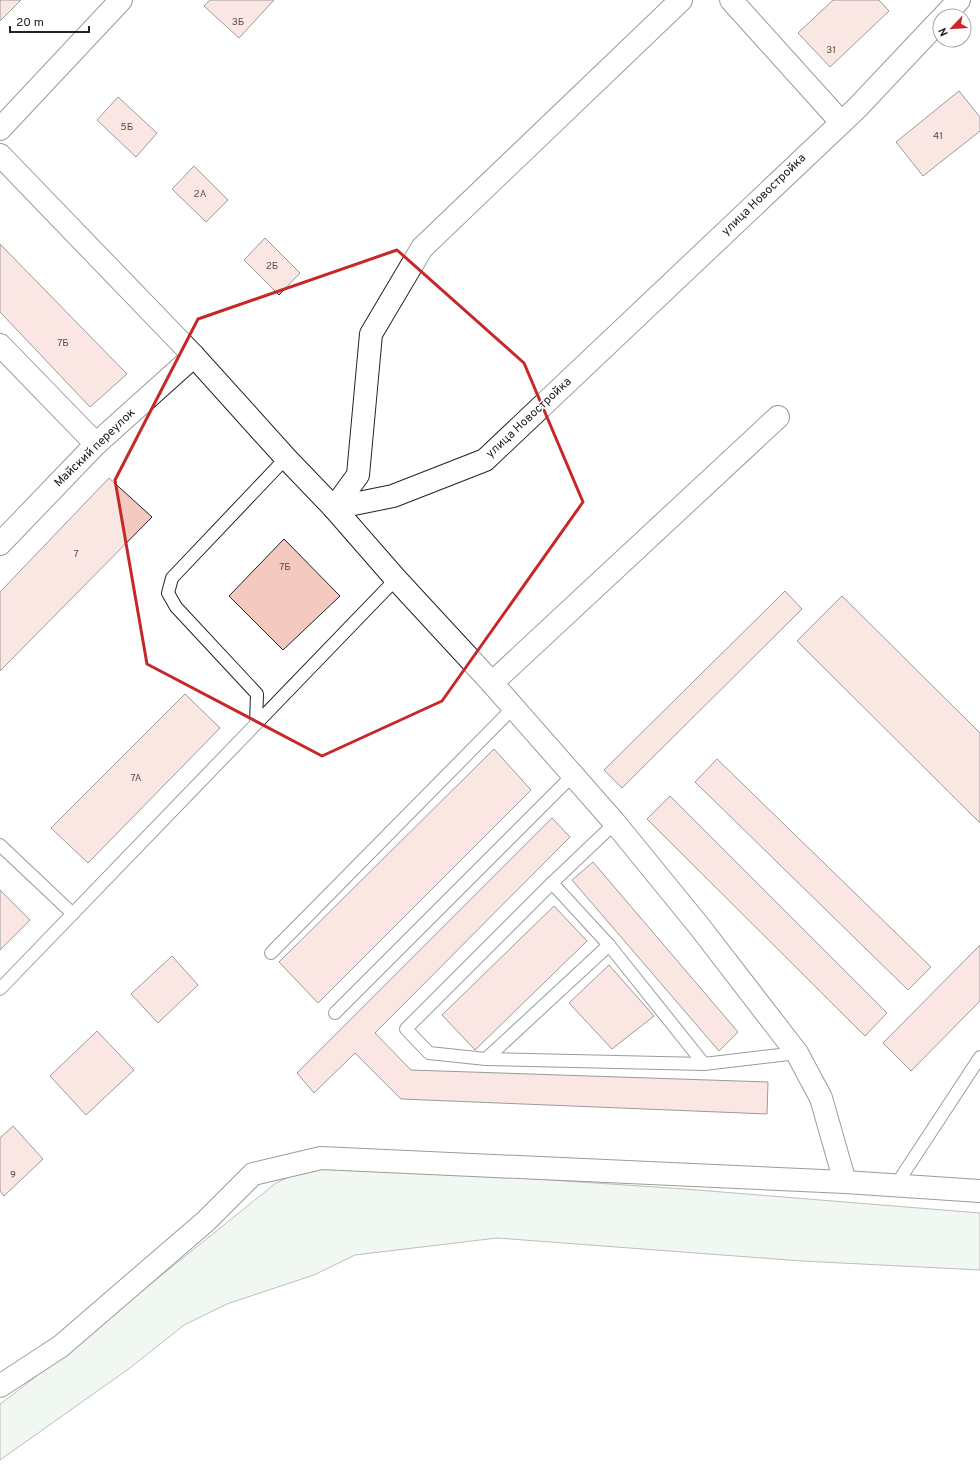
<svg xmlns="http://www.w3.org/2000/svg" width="980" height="1468" font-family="Overpass,sans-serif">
  <rect width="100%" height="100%" fill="#fff"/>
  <!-- green -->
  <path fill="#e0efe3" stroke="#6f6f6f" d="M341 1164 372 1168 685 1189 980 1213V1270L802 1261 497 1238 355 1255 314 1275 227 1304 184 1325 130 1368 0 1460V1404L19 1390 276 1183 297 1173Z"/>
  <!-- building -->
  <g fill="#f3c9c0" stroke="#222">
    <path d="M0 0H21L0 21Z"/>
    <path d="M210 0H274L239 38 204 6Z"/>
    <path d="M833 0H879L889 11 830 67 798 33Z"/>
    <path d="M959 91 980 117V131L923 176 896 142Z"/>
    <path d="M118 97 157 133 136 157 97 120Z"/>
    <path d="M194 166 228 200 206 222 172 189Z"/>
    <path d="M265 238 300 273 279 295 244 260Z"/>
    <path d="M0 244 127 374 90 407 0 312Z"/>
    <path d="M109 478 152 517 0 671V592Z"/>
    <path d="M284 539 340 596 283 650 229 596Z"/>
    <path d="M785 591 802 609 622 788 604 770Z"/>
    <path d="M842 596 980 733V823L797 641Z"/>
    <path d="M185 694 220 728 88 863 51 828Z"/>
    <path d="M494 749 531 790 318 1003 279 962Z"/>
    <path d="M717 759 931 967 908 990 695 782Z"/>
    <path d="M670 796 887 1013 865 1036 647 819Z"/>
    <path d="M552 818 570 837 375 1033 411 1070 768 1082 767 1114 401 1099 355 1053 314 1093 297 1073Z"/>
    <path d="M593 862 738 1032 719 1051 572 880Z"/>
    <path d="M0 890 30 920 0 950Z"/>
    <path d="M554 906 587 941 475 1050 442 1015Z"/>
    <path d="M980 945V1001L911 1071 883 1043Z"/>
    <path d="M172 956 198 985 158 1023 131 994Z"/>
    <path d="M609 965 654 1016 612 1049 569 1003Z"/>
    <path d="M97 1031 134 1070 86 1115 50 1076Z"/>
    <path d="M13 1126 43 1159 4 1196 0 1191V1138Z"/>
  </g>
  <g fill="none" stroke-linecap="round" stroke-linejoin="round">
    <!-- lane casing -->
    <g stroke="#222" stroke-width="14">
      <g id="lane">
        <path d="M256 724 396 579"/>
        <path d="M615 823 552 883 406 1029 429 1053 486 1059 704 1064 797 1053"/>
        <path d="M0 845 73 914"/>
        <path d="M552 883 609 945 704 1064"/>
        <path d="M271 953 513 708"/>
        <path d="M0 989 256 724 257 694 176 607 168 593 172 578 286 458"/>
        <path d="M335 1013 573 775"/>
        <path d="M486 1059 609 945"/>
        <path d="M896 1185 980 1057"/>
      </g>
    </g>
    <!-- street casing -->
    <g stroke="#222" stroke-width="24">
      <g id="street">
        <path d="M731 0 841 122"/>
        <path d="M944 16 959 0"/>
        <path d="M0 129 121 0"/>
        <path d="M0 155 194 356 286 458 334 508 396 579 492 683 615 823 699 926 797 1053 821 1098 845 1182"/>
        <path d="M0 345 96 444"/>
        <path d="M334 508 393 496 485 460 857 108 940 20"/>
        <path d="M334 508 358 475 371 334 422 248 681 0"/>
        <path d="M0 544 96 444 194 356"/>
        <path d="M492 683 778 417"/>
        <path d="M0 1386 61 1346 206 1221 253 1174 321 1158 845 1182 980 1191"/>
      </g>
    </g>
    <!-- lane -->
    <use href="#lane" stroke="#fff" stroke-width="12"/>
    <!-- street -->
    <use href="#street" stroke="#fff" stroke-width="22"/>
  </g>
  <!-- marked area -->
  <path d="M0 0H980V1468H0ZM397 250 524 363 583 502 442 701 322 756 147 664 115 480 198 319Z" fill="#fff" fill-opacity=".55" fill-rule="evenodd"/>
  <path fill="none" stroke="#c62828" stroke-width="3" stroke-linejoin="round" d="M397 250 524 363 583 502 442 701 322 756 147 664 115 480 198 319Z"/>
  <g text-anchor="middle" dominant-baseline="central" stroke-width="3" stroke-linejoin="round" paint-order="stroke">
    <!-- number labels -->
    <g font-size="10" fill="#564c4a">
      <text x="238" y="22">3Б</text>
      <text x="831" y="50">31</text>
      <text x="127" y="127">5Б</text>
      <text x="938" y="136">41</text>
      <text x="200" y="194">2А</text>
      <text x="272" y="266">2Б</text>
      <text x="63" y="343">7Б</text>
      <text x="76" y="554">7</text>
      <text x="285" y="567">7Б</text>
      <text x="136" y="778">7А</text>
      <text x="13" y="1175">9</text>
    </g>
    <!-- street labels -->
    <g font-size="12" fill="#222" stroke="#fff">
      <text transform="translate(764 195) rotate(-44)">улица Новостройка</text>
      <text transform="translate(529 418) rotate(-43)">улица Новостройка</text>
      <text transform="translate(95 448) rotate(-44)">Майский переулок</text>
    </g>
  </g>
  <!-- north arrow -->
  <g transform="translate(952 28) rotate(245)"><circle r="19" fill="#ffffff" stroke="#a7a7a7"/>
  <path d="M0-3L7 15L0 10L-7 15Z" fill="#c62828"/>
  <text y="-6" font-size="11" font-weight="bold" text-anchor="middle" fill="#222222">N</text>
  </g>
  <!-- scale -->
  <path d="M10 26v6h79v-6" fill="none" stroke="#222222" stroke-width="2"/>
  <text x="16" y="26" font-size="12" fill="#222222" stroke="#ffffff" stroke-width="3" paint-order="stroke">20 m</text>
</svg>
